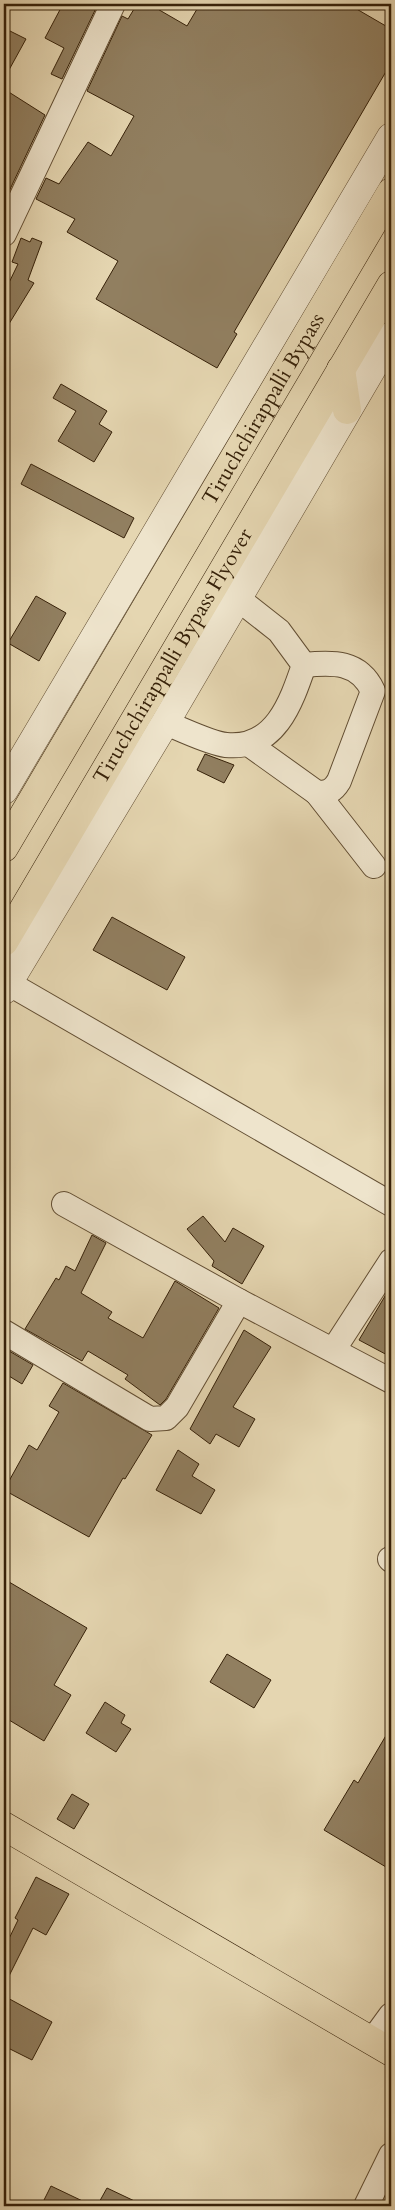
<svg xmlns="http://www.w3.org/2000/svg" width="395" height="2210" font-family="Cardo,serif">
  <rect width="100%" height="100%" fill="#e5d6b1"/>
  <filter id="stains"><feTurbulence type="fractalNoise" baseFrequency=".004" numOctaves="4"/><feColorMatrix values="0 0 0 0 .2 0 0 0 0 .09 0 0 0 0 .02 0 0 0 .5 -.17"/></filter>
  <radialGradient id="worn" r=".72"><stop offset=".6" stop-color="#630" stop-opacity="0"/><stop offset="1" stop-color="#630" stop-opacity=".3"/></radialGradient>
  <!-- building -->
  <g fill="#917f60" stroke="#362109">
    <path d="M63 4H98L62 79 51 74 64 48 45 38Z"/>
    <path d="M137 4H149L187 26 200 4H348L391 29V63L234 332 237 334 217 368 96 299 118 261 67 232 75 219 36 199 46 178 59 184 88 142 111 156 134 116 87 91 122 16 128 19Z"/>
    <path d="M4 28 26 39 4 79Z"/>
    <path d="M4 89 45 115 4 202Z"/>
    <path d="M21 238 30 242 32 238 42 242 28 280 34 283 4 332V293L18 264 12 262Z"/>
    <path d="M61 384 107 411 99 424 112 432 94 462 58 441 76 411 53 398Z"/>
    <path d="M31 464 134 518 124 538 21 484Z"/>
    <path d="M36 596 66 613 39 661 8 643Z"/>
    <path d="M205 754 234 765 224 783 197 770Z"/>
    <path d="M112 917 185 957 167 990 93 950Z"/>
    <path d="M203 1216 225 1242 233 1228 264 1246 242 1284 212 1266 214 1261 187 1229Z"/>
    <path d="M92 1235 106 1243 81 1293 112 1312 108 1318 143 1338 175 1281 219 1308 166 1399 160 1405 125 1379 128 1375 88 1351 82 1361 25 1329 56 1278 59 1280 66 1266 75 1271Z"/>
    <path d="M391 1286V1357L359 1340Z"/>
    <path d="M244 1330 271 1347 233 1407 255 1419 239 1447 216 1434 210 1444 190 1429Z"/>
    <path d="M4 1348 33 1365 22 1384 4 1373Z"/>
    <path d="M63 1383 152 1435 125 1479 123 1478 89 1537 4 1490 29 1445 37 1450 59 1412 49 1406Z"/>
    <path d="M178 1450 199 1464 192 1476 215 1490 201 1514 156 1490Z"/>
    <path d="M4 1579 87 1628 54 1685 71 1695 44 1741 4 1717Z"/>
    <path d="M227 1654 271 1680 254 1708 210 1682Z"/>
    <path d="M105 1702 125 1715 121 1723 131 1729 116 1752 86 1733Z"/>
    <path d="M391 1727V1870L324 1830 354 1780 358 1783Z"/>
    <path d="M72 1794 89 1804 74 1829 57 1819Z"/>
    <path d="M36 1877 69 1894 46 1935 33 1928 4 1986V1949L18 1920 15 1918Z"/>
    <path d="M4 1996 52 2022 32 2060 4 2046Z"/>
    <path d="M51 2186 93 2206H41Z"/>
    <path d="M107 2188 145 2206H97Z"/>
  </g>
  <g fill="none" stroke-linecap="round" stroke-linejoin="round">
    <!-- minor casing -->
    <g stroke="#624e33" stroke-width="26">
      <g id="minor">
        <path d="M4 234 113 4"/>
        <path d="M304 665C333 662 359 661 373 691L339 781C333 791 328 793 317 793L374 866"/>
        <path d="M165 723C182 729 209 743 226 745 275 750 291 703 304 665L279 631 237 598"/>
        <path d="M250 745 317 793"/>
        <path d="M8 983 391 1204"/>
        <path d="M64 1204 239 1301 391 1381"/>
        <path d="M4 1332 150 1419 166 1418 177 1407 239 1301"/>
        <path d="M334 1349 391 1261"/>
        <path d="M390 1559 391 1560"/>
        <path d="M372 2041 391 2015"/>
        <path d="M366 2206 391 2155"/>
      </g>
    </g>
    <!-- tertiary casing -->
    <g stroke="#624e33" stroke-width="29">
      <g id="tertiary">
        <path d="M4 790 391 137"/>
        <path d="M4 990 165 723 391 336"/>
      </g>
    </g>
    <!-- primary casing -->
    <g stroke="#362109" stroke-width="29">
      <path id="primary" d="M4 1826 391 2052"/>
    </g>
    <!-- trunk casing -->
    <g stroke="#362109" stroke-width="29">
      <g id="trunk">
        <path d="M341 369 347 410"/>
        <path id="s1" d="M4 848 391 192"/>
        <path id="s2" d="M4 942 391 285"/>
      </g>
    </g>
    <!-- minor -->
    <use href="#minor" stroke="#eee4cc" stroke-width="24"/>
    <!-- tertiary -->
    <use href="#tertiary" stroke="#eee4cc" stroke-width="28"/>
    <!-- primary -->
    <use href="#primary" stroke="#e5d6b1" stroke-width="28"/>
    <!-- trunk -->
    <use href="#trunk" stroke="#e5d6b1" stroke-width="28"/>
  </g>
  <g text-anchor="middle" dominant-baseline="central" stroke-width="4" stroke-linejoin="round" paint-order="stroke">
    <!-- street labels -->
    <g font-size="21" fill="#362109" stroke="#eee4cc">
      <text stroke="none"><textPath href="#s1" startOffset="510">Tiruchchirappalli Bypass</textPath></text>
      <text stroke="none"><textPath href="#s2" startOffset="332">Tiruchchirappalli Bypass Flyover</textPath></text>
    </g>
  </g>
  <!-- margin -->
  <rect width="395" height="2210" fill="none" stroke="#e5d6b1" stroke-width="20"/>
  <rect x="5" y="5" width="385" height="2200" fill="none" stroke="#362109" stroke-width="2.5"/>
  <rect x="10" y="10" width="375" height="2190" fill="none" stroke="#362109"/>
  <rect width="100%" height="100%" filter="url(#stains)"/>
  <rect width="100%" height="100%" fill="url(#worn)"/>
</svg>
